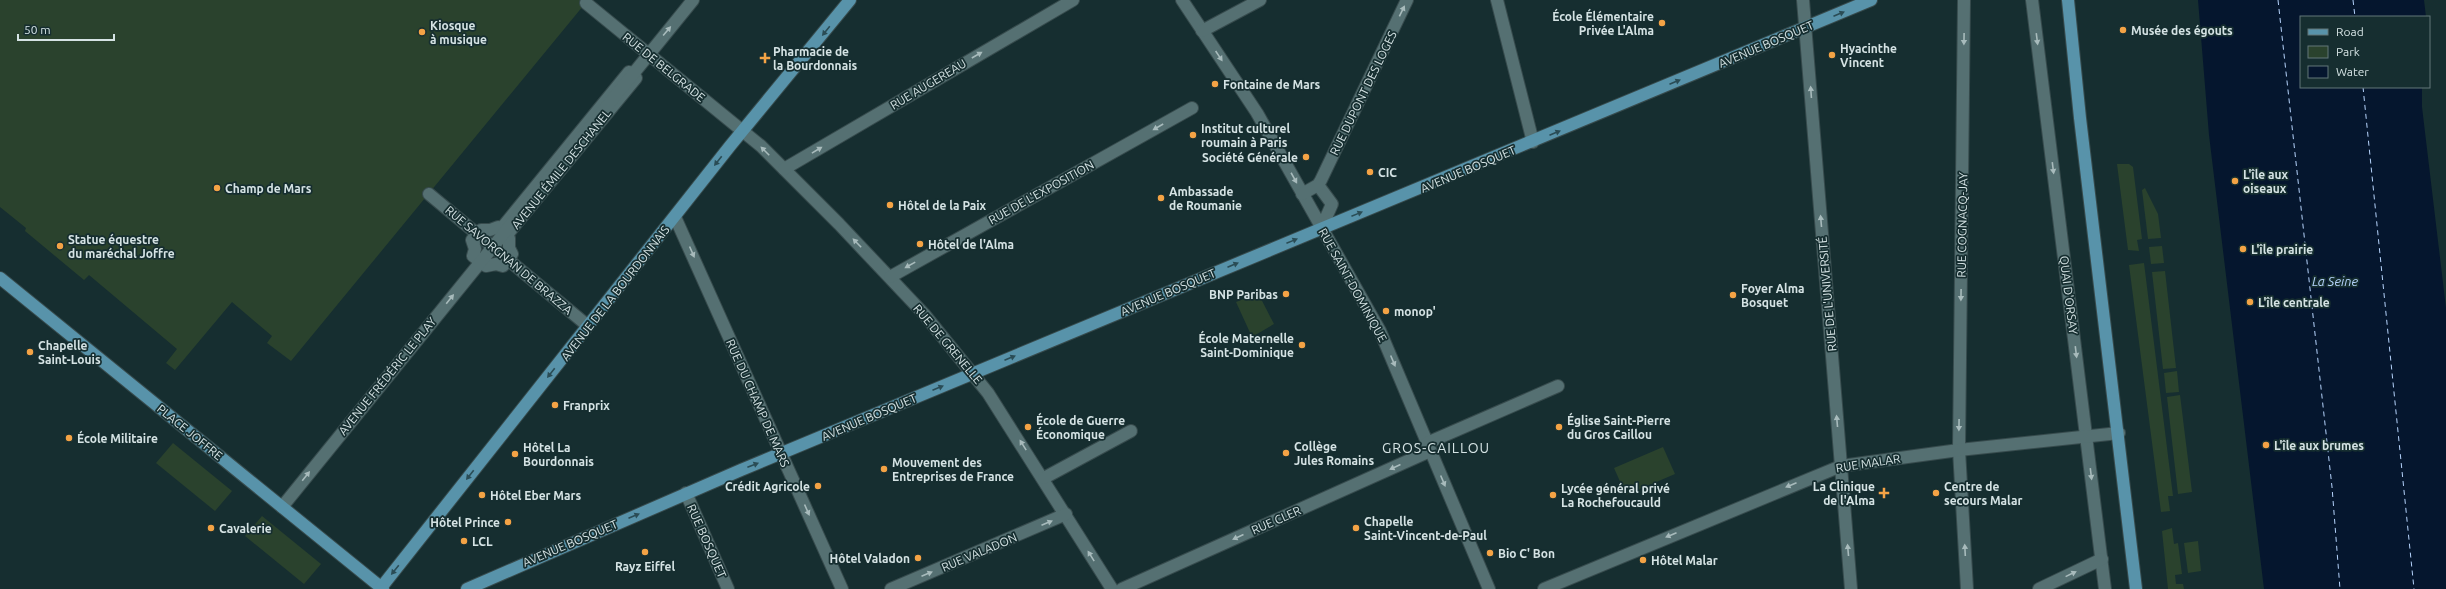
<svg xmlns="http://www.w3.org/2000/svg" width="2446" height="589" font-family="Ubuntu,sans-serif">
  <rect width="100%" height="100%" fill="#162e30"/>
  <!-- green -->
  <g fill="#2a422d">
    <path d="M0 0H588L291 361 267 343 272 336 232 302 175 370 166 363 177 349 89 275 84 280 25 231 26 228 0 207Z"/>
    <path d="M2117 164H2129L2133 167 2142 239 2137 240 2139 251 2128 250Z"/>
    <path d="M2145 188 2158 214 2161 238 2148 239 2142 190Z"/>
    <path d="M2162 246 2164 263 2151 264 2149 247Z"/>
    <path d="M2144 263 2173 496H2168L2170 511 2161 512 2129 265Z"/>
    <path d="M2165 271 2176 368 2163 369 2152 272Z"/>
    <path d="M1258 293 1274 324 1252 337 1236 302Z"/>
    <path d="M2177 371 2179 392 2166 393 2164 373Z"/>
    <path d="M2180 395 2192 492 2178 494 2167 397Z"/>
    <path d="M173 443 232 491 215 511 156 463Z"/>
    <path d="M1663 447 1675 474 1626 495 1614 468Z"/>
    <path d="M262 516 321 564 304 584 245 536Z"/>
    <path d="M2172 528 2174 544 2178 543 2182 574 2175 575 2176 584H2183L2184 589H2168L2162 531Z"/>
    <path d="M2198 541 2201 571 2188 573 2184 543Z"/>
  </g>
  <!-- water -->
  <path fill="#05162e" d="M2198 0H2424L2426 17H2301V87H2422V107L2446 308V589H2264L2209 135Z"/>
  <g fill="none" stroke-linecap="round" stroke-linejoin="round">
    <!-- ferry -->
    <g stroke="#b6d4fd" stroke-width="1" stroke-dasharray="5 4" stroke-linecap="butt">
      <path d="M2278 0 2332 487 2340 589"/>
      <path d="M2353 0 2355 17"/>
      <path d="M2363 87 2414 589"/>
    </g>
    <!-- minor casing -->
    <g stroke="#374b4d" stroke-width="14">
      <g id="minor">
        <path d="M1182 0 1257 113 1380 331 1489 589"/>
        <path d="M1497 0 1533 142"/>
        <path d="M1803 0 1851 589"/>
        <path d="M1964 0 1959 450 1967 589"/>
        <path d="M2032 0 2105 589"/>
        <path d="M586 3 761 146 839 224 924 314 988 393 1112 589"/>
        <path d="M1202 31 1260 0"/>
        <path d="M629 72 636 78 506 236 509 238V248L512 254 503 266 496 264 486 266 473 256 475 249 472 240 481 230H490L498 227 501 229Z"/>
        <path d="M784 169 1073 0"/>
        <path d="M1318 185 1332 204 1321 229"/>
        <path d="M429 194 588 326"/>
        <path d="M1302 194 1318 185 1321 180 1407 0"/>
        <path d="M675 217 842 589"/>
        <path d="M890 277 1192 108"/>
        <path d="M1427 443 1558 386"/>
        <path d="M1044 478 1131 431"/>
        <path d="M686 493 728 589"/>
        <path d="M282 507 693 0"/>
        <path d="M891 589 1066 514"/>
        <path d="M1122 589 1430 451"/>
        <path d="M1544 589 1841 466 1959 450 2119 433"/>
        <path d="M2039 589 2102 559"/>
      </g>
    </g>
    <!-- major casing -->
    <g stroke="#374b4d" stroke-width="14">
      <g id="major">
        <path d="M2068 0 2080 118 2136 589"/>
        <path d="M0 278 383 589"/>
        <path d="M380 589 730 146 850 0"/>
        <path d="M467 589 741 470 1871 0"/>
      </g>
    </g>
    <!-- minor -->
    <use href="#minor" stroke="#557072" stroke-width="12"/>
    <!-- major -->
    <use href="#major" stroke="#5893aa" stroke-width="12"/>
  </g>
  <!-- one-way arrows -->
  <defs><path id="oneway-solid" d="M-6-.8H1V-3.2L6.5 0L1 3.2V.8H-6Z"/></defs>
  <g fill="#a8bbbc">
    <use href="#oneway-solid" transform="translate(1402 11) rotate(-64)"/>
    <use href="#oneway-solid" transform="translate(667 31) rotate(-50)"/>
    <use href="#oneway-solid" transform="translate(1964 39) rotate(91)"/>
    <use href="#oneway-solid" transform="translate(2037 39) rotate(83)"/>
    <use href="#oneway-solid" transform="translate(977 55) rotate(-30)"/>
    <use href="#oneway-solid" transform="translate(1219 56) rotate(56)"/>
    <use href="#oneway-solid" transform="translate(1811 92) rotate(-94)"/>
    <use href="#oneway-solid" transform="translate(1158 127) rotate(150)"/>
    <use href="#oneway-solid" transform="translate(817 150) rotate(-31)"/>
    <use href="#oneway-solid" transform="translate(765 151) rotate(-135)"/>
    <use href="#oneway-solid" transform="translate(2053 168) rotate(83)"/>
    <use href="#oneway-solid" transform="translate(1294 178) rotate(61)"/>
    <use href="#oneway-solid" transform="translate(1821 221) rotate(-95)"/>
    <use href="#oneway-solid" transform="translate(857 243) rotate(-134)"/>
    <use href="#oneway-solid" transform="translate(692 252) rotate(66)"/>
    <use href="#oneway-solid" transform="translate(910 265) rotate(151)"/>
    <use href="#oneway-solid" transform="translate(1961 295) rotate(91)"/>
    <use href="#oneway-solid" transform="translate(450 299) rotate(-51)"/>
    <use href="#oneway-solid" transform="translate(2076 352) rotate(83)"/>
    <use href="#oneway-solid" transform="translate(1393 361) rotate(67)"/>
    <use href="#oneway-solid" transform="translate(1837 421) rotate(-95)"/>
    <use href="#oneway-solid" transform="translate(1959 425) rotate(91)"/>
    <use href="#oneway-solid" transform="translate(1023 445) rotate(-122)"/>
    <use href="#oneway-solid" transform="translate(1395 467) rotate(156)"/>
    <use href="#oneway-solid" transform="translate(2091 474) rotate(83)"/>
    <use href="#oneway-solid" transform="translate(306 476) rotate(-51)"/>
    <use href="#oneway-solid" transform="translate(1443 481) rotate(67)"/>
    <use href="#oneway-solid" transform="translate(1791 485) rotate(157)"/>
    <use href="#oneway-solid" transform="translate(807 510) rotate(66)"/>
    <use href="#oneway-solid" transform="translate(1047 523) rotate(-23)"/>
    <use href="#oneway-solid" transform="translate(1671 535) rotate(157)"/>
    <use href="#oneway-solid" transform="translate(1238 537) rotate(156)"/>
    <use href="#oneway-solid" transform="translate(1848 550) rotate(-95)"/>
    <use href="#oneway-solid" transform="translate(1965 550) rotate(-93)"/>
    <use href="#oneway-solid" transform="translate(1091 556) rotate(-122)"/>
    <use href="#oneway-solid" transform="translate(927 574) rotate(-23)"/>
    <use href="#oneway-solid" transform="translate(2071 574) rotate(-26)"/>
  </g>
  <g fill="#2a4c55">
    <use href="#oneway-solid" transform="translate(1839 14) rotate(-23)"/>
    <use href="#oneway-solid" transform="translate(826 31) rotate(129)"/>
    <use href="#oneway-solid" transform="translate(1675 82) rotate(-23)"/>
    <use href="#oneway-solid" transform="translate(1555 133) rotate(-23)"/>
    <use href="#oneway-solid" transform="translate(718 161) rotate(128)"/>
    <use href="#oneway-solid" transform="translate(1357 214) rotate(-22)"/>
    <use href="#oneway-solid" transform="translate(1292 241) rotate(-22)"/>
    <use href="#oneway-solid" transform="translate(1233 265) rotate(-23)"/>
    <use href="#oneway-solid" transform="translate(1010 358) rotate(-23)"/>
    <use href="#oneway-solid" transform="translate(551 373) rotate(128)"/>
    <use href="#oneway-solid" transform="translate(938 388) rotate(-23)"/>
    <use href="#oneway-solid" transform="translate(753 465) rotate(-21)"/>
    <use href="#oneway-solid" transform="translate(470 475) rotate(128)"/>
    <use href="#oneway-solid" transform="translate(634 516) rotate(-23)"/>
    <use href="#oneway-solid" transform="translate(395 570) rotate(129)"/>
  </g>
  <!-- markers -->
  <g fill="#f4a345" stroke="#162e30" stroke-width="1.5">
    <circle cx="1662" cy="23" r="4"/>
    <circle cx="2123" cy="30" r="4"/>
    <circle cx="422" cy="32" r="4"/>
    <circle cx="1832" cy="55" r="4"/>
    <path d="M763 52h4v4h4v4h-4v4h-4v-4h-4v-4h4z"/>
    <circle cx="1215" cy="84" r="4"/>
    <circle cx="1193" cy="135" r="4"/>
    <circle cx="1306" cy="157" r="4"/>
    <circle cx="1370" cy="172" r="4"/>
    <circle cx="2235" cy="181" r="4"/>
    <circle cx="217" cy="188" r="4"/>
    <circle cx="1161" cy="198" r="4"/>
    <circle cx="890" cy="205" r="4"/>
    <circle cx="920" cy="244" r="4"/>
    <circle cx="60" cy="246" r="4"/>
    <circle cx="2243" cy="249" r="4"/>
    <circle cx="1286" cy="294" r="4"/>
    <circle cx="1733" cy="295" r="4"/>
    <circle cx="2250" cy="302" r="4"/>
    <circle cx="1386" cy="311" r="4"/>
    <circle cx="1302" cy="345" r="4"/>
    <circle cx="30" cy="352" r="4"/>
    <circle cx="555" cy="405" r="4"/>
    <circle cx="1028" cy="427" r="4"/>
    <circle cx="1559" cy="427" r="4"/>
    <circle cx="69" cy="438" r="4"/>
    <circle cx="2266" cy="445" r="4"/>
    <circle cx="1286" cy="453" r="4"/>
    <circle cx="515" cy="454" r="4"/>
    <circle cx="884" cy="469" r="4"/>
    <circle cx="818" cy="486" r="4"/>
    <path d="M1882 487h4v4h4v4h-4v4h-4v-4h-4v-4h4z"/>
    <circle cx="1936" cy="493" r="4"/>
    <circle cx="482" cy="495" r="4"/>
    <circle cx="1553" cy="495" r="4"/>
    <circle cx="508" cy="522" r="4"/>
    <circle cx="211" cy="528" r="4"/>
    <circle cx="1356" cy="528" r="4"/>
    <circle cx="464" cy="541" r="4"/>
    <circle cx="645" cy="552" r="4"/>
    <circle cx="1490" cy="553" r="4"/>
    <circle cx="918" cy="558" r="4"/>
    <circle cx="1643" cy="560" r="4"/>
  </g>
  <g text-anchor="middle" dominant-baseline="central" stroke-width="3.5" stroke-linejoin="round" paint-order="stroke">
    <!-- poi labels -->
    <g font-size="12" font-weight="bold" fill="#d5e3e4" stroke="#162e30" text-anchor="start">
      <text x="1654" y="16" text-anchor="end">École Élémentaire<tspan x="1654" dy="14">Privée L'Alma</tspan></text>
      <text x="430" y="25">Kiosque<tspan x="430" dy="14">à musique</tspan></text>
      <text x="2131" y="30">Musée des égouts</text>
      <text x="1840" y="48">Hyacinthe<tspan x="1840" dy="14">Vincent</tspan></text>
      <text x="773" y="51">Pharmacie de<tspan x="773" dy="14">la Bourdonnais</tspan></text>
      <text x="1223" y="84">Fontaine de Mars</text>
      <text x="1201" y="128">Institut culturel<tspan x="1201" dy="14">roumain à Paris</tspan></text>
      <text x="1298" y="157" text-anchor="end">Société Générale</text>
      <text x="1378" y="172">CIC</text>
      <text x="2243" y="174">L'île aux<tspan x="2243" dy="14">oiseaux</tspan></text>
      <text x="225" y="188">Champ de Mars</text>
      <text x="1169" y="191">Ambassade<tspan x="1169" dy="14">de Roumanie</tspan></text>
      <text x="898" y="205">Hôtel de la Paix</text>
      <text x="68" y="239">Statue équestre<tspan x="68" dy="14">du maréchal Joffre</tspan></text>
      <text x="928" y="244">Hôtel de l'Alma</text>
      <text x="2251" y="249">L'île prairie</text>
      <text x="1741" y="288">Foyer Alma<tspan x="1741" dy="14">Bosquet</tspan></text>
      <text x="1278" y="294" text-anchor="end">BNP Paribas</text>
      <text x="2258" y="302">L'île centrale</text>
      <text x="1394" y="311">monop'</text>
      <text x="1294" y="338" text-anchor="end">École Maternelle<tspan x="1294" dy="14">Saint-Dominique</tspan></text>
      <text x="38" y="345">Chapelle<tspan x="38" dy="14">Saint-Louis</tspan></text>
      <text x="563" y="405">Franprix</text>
      <text x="1036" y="420">École de Guerre<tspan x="1036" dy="14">Économique</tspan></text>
      <text x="1567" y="420">Église Saint-Pierre<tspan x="1567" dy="14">du Gros Caillou</tspan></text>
      <text x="77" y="438">École Militaire</text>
      <text x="2274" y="445">L'île aux brumes</text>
      <text x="1294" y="446">Collège<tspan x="1294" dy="14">Jules Romains</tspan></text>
      <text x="523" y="447">Hôtel La<tspan x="523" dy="14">Bourdonnais</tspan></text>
      <text x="892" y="462">Mouvement des<tspan x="892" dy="14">Entreprises de France</tspan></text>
      <text x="810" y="486" text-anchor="end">Crédit Agricole</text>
      <text x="1875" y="486" text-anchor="end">La Clinique<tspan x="1875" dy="14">de l'Alma</tspan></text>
      <text x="1944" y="486">Centre de<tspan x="1944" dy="14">secours Malar</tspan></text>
      <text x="1561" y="488">Lycée général privé<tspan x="1561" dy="14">La Rochefoucauld</tspan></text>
      <text x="490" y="495">Hôtel Eber Mars</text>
      <text x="1364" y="521">Chapelle<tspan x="1364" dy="14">Saint-Vincent-de-Paul</tspan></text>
      <text x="500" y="522" text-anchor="end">Hôtel Prince</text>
      <text x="219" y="528">Cavalerie</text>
      <text x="472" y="541">LCL</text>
      <text x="1498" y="553">Bio C' Bon</text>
      <text x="910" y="558" text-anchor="end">Hôtel Valadon</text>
      <text x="1651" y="560">Hôtel Malar</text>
      <text x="645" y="566" text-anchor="middle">Rayz Eiffel</text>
    </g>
    <!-- street labels -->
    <g font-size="12" fill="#d5e3e4" stroke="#162e30">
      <text transform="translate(1766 44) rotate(-23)">AVENUE BOSQUET</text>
      <text transform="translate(664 67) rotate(39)">RUE DE BELGRADE</text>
      <text transform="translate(928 84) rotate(-31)">RUE AUGEREAU</text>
      <text transform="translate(1363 93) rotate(-64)">RUE DUPONT DES LOGES</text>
      <text transform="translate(561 169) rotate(-51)">AVENUE ÉMILE DESCHANEL</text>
      <text transform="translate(1468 169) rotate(-23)">AVENUE BOSQUET</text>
      <text transform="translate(1041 192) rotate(-29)">RUE DE L'EXPOSITION</text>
      <text transform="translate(1962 225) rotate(-89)">RUE COGNACQ-JAY</text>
      <text transform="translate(509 260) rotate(40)">RUE SAVORGNAN DE BRAZZA</text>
      <text transform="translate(1353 285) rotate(61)">RUE SAINT-DOMINIQUE</text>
      <text transform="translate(1168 292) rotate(-23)">AVENUE BOSQUET</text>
      <text transform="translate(615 293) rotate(-52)">AVENUE DE LA BOURDONNAIS</text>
      <text transform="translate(1827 294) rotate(-95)">RUE DE L'UNIVERSITÉ</text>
      <text transform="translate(2069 295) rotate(83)">QUAI D'ORSAY</text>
      <text transform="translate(948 344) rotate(50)">RUE DE GRENELLE</text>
      <text transform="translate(387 376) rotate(-51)">AVENUE FRÉDÉRIC LE PLAY</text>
      <text transform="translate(758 403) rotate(66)">RUE DU CHAMP DE MARS</text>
      <text transform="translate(869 417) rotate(-23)">AVENUE BOSQUET</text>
      <text transform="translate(190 432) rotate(39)">PLACE JOFFRE</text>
      <text transform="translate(1868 463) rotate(-9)">RUE MALAR</text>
      <text transform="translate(1276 520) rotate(-24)">RUE CLER</text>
      <text transform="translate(707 541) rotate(66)">RUE BOSQUET</text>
      <text transform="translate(570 543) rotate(-23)">AVENUE BOSQUET</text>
      <text transform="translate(979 552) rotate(-23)">RUE VALADON</text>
    </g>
    <!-- water labels -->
    <g font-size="13" font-style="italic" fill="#b6d4fd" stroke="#162e30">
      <text x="2335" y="281">La Seine</text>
    </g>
    <!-- quarter labels -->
    <g font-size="14" letter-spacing="1" fill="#d5e3e4" stroke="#162e30">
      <text x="1436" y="448">GROS-CAILLOU</text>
    </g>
  </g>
  <!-- legend -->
  <rect x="2300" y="16" width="130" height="72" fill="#162e30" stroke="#627678"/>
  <rect x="2308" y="29" width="20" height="6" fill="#5893aa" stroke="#627678"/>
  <text x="2336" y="36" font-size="12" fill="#d5e3e4">Road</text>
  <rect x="2308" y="46" width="20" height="12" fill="#2a422d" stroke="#627678"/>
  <text x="2336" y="56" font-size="12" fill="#d5e3e4">Park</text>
  <rect x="2308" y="66" width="20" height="12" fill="#05162e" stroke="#627678"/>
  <text x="2336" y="76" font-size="12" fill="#d5e3e4">Water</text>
  <!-- scale -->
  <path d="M18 34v6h96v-6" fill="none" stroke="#d5e3e4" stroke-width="2"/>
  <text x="24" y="34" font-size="12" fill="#d5e3e4" stroke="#162e30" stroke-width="3" paint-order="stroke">50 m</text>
</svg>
